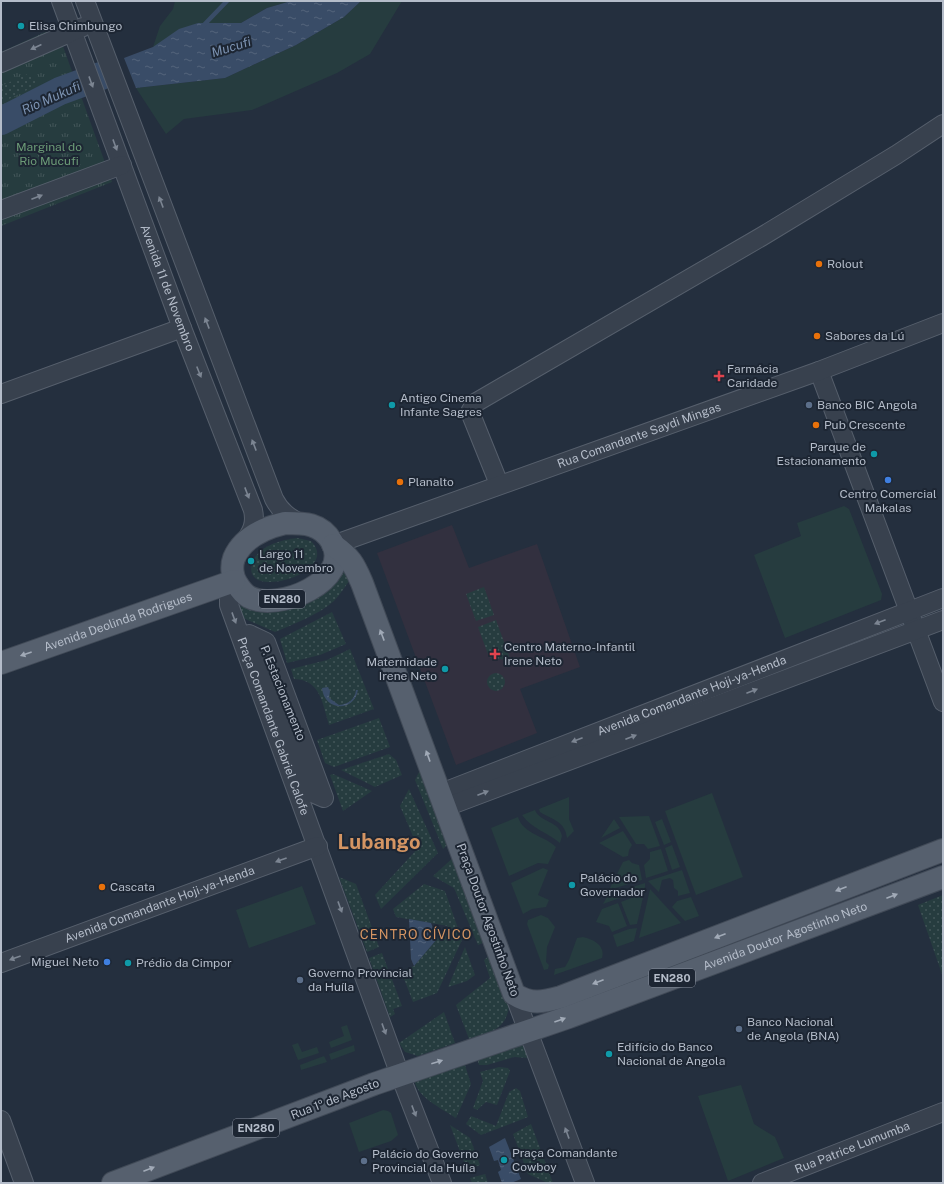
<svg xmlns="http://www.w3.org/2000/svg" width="944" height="1184" font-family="'Public Sans',sans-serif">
  <defs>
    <pattern id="park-tufts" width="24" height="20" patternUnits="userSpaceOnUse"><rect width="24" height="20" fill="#263c3f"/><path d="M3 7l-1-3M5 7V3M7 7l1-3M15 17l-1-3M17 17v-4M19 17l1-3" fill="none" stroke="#435659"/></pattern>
    <pattern id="garden-dots" width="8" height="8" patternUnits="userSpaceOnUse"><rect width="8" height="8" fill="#263c3f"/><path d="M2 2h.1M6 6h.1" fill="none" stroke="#435659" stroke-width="1.8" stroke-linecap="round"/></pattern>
    <pattern id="water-ripples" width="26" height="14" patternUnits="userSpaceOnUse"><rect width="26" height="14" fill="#394c67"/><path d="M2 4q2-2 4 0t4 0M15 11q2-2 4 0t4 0" fill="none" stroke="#53647b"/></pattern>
  </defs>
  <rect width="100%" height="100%" fill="#242f3e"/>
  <!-- medical -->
  <path fill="#32303f" d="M452 525 469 568 537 544 580 667 520 689 537 733 456 765 377 553Z"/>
  <!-- grass -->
  <g fill="#263c3f">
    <path d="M175 1H291L267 8 241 23 222 24 153 47 160 26 173 9Z"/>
    <path d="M361 1H402L370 54 337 73 252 110 184 119 166 134 136 88 225 78 296 45 344 17Z"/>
    <path d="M844 506 849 509 882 594 881 600 785 638 754 555 801 536 797 523Z"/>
    <path d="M712 793 743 877 696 895 665 811Z"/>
    <path d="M569 797V819L574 831 567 838C565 821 553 820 540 812L539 809Z"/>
    <path d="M535 810C540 823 559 820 562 836L560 843C547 832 532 829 522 815Z"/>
    <path d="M649 816 660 846 648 849 644 844H636L619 817Z"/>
    <path d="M518 817C523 834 545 836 556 847L548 864 538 863 509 876 491 828Z"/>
    <path d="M614 819 620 828 601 838Z"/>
    <path d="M662 819 671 842 664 845 655 822Z"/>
    <path d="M623 831 632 845 629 850 628 856 623 857 599 843Z"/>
    <path d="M672 845 680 867 672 870 665 848Z"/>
    <path d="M661 849 668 871 646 878 644 865 650 859V852Z"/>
    <path d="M629 860 632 863 639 865 642 880 609 890 623 862Z"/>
    <path d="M543 868 548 870 538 895 549 900 546 907 532 909 523 914 511 883Z"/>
    <path d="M682 870 690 893 678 896V891L674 888 673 880 670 878 662 880 659 892 648 881Z"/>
    <path d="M645 883V889L603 904 608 895Z"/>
    <path d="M302 886 316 924 249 948 236 910Z"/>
    <path d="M650 889 681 923 639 938Z"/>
    <path d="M644 893 637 924 630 925 621 902Z"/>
    <path d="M691 897 699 916 685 921 672 907 677 901Z"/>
    <path d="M618 903 627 926 612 932 609 926 596 922 602 909Z"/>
    <path d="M541 915 548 918 555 927 547 947 546 962 549 965 548 969 544 970 527 924 528 920Z"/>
    <path d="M637 928 634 941 617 947 613 935 629 929Z"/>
    <path d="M583 937C593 939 606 946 602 958L554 975 555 969 565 967 569 960 577 938Z"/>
    <path d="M347 1025 352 1040 331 1048 329 1042 344 1036 341 1027Z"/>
    <path d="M298 1043 302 1052 317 1047 319 1053 298 1060 292 1045Z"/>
    <path d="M354 1045 355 1051 331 1060 329 1054Z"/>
    <path d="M324 1056 327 1062 301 1070 300 1065Z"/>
    <path d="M741 1085 754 1124 775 1137 784 1158 728 1181 698 1096Z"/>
    <path d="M383 1110 388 1111 391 1113 398 1135 391 1141 359 1152 349 1123Z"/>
  </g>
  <!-- park -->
  <path fill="url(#park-tufts)" d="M56 27 112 182 1 226V52Z"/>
  <!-- garden -->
  <g fill="url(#garden-dots)">
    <path d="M32 72 37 85 1 103V86Z"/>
    <path d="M297 538 311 541C343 573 241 602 252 564 257 546 281 540 297 538Z"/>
    <path d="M343 570 351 579C345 586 340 595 334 601 318 615 294 624 275 632L243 618 240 607 242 605 277 611 302 605Z"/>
    <path d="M484 587 494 615 476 621 466 594Z"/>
    <path d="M332 612 346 644 320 655 287 663 280 639Z"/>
    <path d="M496 620 511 661 489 657 478 627Z"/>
    <path d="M350 649 374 709 329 725C322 703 321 680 294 679L291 669 327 660Z"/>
    <circle cx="496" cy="682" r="9"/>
    <path d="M379 718 390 747 334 767 325 763 317 740Z"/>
    <path d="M389 754 396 760 402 775 375 787 341 770Z"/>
    <path d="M422 766 450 842 443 849 415 780Z"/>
    <path d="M333 774 372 791 343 811 330 775Z"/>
    <path d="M409 789 438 853 381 909 375 895 418 848 400 806Z"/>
    <path d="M455 856 485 942 478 945 454 888 433 876Z"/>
    <path d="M339 877 356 884 379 947 367 952Z"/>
    <path d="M424 884 445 891 462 940 437 993 413 1002 401 971 414 966 448 926 396 917 393 909Z"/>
    <path d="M943 895V977L918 905Z"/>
    <path d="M465 947 475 975 467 981 448 987Z"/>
    <path d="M382 953 402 1006 393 1009 395 1014 390 1017 369 958Z"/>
    <path d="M490 955 509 1006C506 1031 489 1032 469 1039L456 1005 490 978 484 960Z"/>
    <path d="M444 1012 455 1043 418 1056 405 1052 399 1043Z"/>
    <path d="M521 1044 525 1046 529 1058 514 1057 487 1065H479L477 1058Z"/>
    <path d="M464 1062 471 1084 456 1118C444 1110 413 1095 415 1079Z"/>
    <path d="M499 1067 508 1068 510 1071 497 1105 486 1102 477 1110 473 1108 483 1081 480 1072Z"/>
    <path d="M516 1088 520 1091 528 1117 481 1135 466 1124 471 1116 496 1126 509 1092Z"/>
    <path d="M531 1124 553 1183H548L528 1174 513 1134Z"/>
    <path d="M450 1125 470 1138 480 1165 467 1170Z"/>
    <path d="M485 1174 488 1183H472L470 1178Z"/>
  </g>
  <!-- water -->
  <g fill="url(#water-ripples)">
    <path d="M291 1H361L344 17 296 45 225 78 136 88 124 58 153 47 179 29 198 23H241L267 8Z"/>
    <path d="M59 83 60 91 65 97 1 131V113L31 99Z"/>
    <path d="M328 687 330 691 329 698 339 705C349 704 355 699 356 690H358C354 713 324 711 322 688Z"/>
    <path d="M409 919 431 923 437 939 414 966 411 959Z"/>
    <path d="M505 1138 521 1179 511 1183H502L498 1172 501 1170 498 1160 494 1161 489 1147Z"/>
  </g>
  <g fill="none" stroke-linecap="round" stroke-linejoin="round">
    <!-- stream -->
    <path stroke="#394c67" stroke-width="4.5" d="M202 27 227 1"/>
    <!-- river -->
    <path stroke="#394c67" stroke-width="28" d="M1 121 60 91 101 76"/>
    <!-- minor casing -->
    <g stroke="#565f6c" stroke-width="20">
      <g id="minor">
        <path id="s1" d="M61 1 182 328 253 510C256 524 252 531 244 543"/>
        <path d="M85 1 274 499C281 512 288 517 300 523"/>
        <path d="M1 63 83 27"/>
        <path d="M1 210 122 165"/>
        <path d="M819 371 943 702"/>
        <path d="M1 394 182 328"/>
        <path d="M499 484 470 412 475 403 761 237 896 155 943 124"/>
        <path id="s2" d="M333 545 819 371 943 323"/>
        <path id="s3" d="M234 581 229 595V605L400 1075 442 1183"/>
        <path d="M249 634 266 642 324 798 308 791Z"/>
        <path id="s4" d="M441 793 943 598"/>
        <path d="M446 807 943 620"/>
        <path id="s5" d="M1 963 318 846"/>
        <path d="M514 994 585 1183"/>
        <path d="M1 1120 24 1183"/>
        <path id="s6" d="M762 1183 943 1112"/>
      </g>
    </g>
    <!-- major casing -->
    <g stroke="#414a57" stroke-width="24">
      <g id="major">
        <path d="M285 523C304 523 321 523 332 542 353 581 278 612 249 597 244 594 240 589 237 584 232 577 231 566 234 558 243 537 264 528 285 523Z"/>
        <path d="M333 545C350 557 354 564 362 583L514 994C531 1005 543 1002 561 997L943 850"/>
        <path id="s7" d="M1 663 234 581"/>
        <path id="s8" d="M113 1183 374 1084 569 1017 943 877"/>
      </g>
    </g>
    <!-- minor -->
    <use href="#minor" stroke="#38414e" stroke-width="18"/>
    <!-- major -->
    <use href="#major" stroke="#56606e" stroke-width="22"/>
  </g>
  <!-- one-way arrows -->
  <defs><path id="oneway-solid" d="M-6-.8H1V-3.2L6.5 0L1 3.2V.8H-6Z"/></defs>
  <g fill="#7c8592">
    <use href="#oneway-solid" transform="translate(36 47) rotate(155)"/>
    <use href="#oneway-solid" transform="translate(91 82) rotate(70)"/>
    <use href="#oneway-solid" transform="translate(115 145) rotate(70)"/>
    <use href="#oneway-solid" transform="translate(37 197) rotate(-21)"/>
    <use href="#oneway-solid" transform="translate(161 202) rotate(-111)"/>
    <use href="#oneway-solid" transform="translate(207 323) rotate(-111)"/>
    <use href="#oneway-solid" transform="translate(199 372) rotate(68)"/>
    <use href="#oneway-solid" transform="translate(254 445) rotate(-111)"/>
    <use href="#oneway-solid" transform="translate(247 493) rotate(69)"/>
    <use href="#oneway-solid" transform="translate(234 618) rotate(70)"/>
    <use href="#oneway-solid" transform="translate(880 622) rotate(159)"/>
    <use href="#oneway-solid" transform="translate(752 691) rotate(-21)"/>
    <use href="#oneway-solid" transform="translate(631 737) rotate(-21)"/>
    <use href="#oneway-solid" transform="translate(577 740) rotate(159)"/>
    <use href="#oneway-solid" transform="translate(483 793) rotate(-21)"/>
    <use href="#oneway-solid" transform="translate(281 860) rotate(160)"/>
    <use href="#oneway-solid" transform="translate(340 907) rotate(70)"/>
    <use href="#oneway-solid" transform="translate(15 958) rotate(160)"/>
    <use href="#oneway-solid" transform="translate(384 1029) rotate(70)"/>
    <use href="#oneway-solid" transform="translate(414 1111) rotate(69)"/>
    <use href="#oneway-solid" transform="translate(567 1133) rotate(-110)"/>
  </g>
  <g fill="#a1aab7">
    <use href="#oneway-solid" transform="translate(382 635) rotate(-111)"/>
    <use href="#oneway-solid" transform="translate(26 654) rotate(161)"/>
    <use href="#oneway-solid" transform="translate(428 756) rotate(-110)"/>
    <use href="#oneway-solid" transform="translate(841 889) rotate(159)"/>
    <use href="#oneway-solid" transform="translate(892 896) rotate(-21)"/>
    <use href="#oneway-solid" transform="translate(720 936) rotate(159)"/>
    <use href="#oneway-solid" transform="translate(598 982) rotate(159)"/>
    <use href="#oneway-solid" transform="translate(560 1020) rotate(-20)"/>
    <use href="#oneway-solid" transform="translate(437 1062) rotate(-18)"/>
    <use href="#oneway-solid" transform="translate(149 1169) rotate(-21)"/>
  </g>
  <!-- markers -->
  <g fill="#0f9aa8" stroke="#1d2633" stroke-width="1.5">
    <circle cx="21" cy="26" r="4"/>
    <circle cx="392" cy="405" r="4"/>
    <circle cx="874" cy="454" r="4"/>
    <circle cx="251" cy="561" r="4"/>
    <circle cx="445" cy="669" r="4"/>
    <circle cx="572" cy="885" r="4"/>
    <circle cx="128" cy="963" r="4"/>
    <circle cx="609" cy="1054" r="4"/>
    <circle cx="504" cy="1160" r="4"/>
  </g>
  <g fill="#e8710a" stroke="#1d2633" stroke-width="1.5">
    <circle cx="819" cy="264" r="4"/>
    <circle cx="817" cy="336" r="4"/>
    <circle cx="816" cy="425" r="4"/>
    <circle cx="400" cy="482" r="4"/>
    <circle cx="102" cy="887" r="4"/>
  </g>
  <g fill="#e0444e" stroke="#1d2633" stroke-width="1.5">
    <path d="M717 370h4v4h4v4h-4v4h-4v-4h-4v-4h4z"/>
    <path d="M493 648h4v4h4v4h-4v4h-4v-4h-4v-4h4z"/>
  </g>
  <g fill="#5c6f8a" stroke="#1d2633" stroke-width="1.5">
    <circle cx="809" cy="405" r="4"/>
    <circle cx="300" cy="980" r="4"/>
    <circle cx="739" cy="1029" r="4"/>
    <circle cx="364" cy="1161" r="4"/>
  </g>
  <g fill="#3f7fe0" stroke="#1d2633" stroke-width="1.5">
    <circle cx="888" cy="480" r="4"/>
    <circle cx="107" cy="962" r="4"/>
  </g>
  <g text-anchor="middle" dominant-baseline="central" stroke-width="4" stroke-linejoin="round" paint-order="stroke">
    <!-- shield labels -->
    <g fill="#1d2633" stroke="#878f9c" stroke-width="1">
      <rect x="259" y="590" width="46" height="18" rx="3"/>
      <rect x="649" y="969" width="46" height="18" rx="3"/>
      <rect x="233" y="1119" width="46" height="18" rx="3"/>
    </g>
    <g font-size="11" font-weight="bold" fill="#b4bcc9">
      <text x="282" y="599">EN280</text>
      <text x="672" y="978">EN280</text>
      <text x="256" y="1128">EN280</text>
    </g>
    <!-- poi labels -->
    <g font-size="12" fill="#b4bcc9" stroke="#1d2633" text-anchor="start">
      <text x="29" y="26">Elisa Chimbungo</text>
      <text x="827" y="264">Rolout</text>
      <text x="825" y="336">Sabores da Lú</text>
      <text x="727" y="369">Farmácia<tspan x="727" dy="14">Caridade</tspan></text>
      <text x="400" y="398">Antigo Cinema<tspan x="400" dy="14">Infante Sagres</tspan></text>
      <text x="817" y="405">Banco BIC Angola</text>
      <text x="824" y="425">Pub Crescente</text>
      <text x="866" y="447" text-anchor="end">Parque de<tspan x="866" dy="14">Estacionamento</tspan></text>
      <text x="408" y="482">Planalto</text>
      <text x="888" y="494" text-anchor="middle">Centro Comercial<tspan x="888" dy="14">Makalas</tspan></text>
      <text x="259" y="554">Largo 11<tspan x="259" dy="14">de Novembro</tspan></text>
      <text x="504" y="647">Centro Materno-Infantil<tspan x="504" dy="14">Irene Neto</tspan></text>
      <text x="437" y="662" text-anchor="end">Maternidade<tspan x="437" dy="14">Irene Neto</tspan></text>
      <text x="580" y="878">Palácio do<tspan x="580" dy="14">Governador</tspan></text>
      <text x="110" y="887">Cascata</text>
      <text x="99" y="962" text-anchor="end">Miguel Neto</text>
      <text x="136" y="963">Prédio da Cimpor</text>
      <text x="308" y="973">Governo Provincial<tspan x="308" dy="14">da Huíla</tspan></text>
      <text x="747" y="1022">Banco Nacional<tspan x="747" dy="14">de Angola (BNA)</tspan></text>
      <text x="617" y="1047">Edifício do Banco<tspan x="617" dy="14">Nacional de Angola</tspan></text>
      <text x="512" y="1153">Praça Comandante<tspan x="512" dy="14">Cowboy</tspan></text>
      <text x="372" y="1154">Palácio do Governo<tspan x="372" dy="14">Provincial da Huíla</tspan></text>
    </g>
    <!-- park labels -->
    <g font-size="12" fill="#6b9a76" stroke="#1d2633">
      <text x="49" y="147">Marginal do<tspan x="49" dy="14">Rio Mucufi</tspan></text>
    </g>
    <!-- street labels -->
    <g font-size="12" fill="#b4bcc9" stroke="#1d2633">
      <text stroke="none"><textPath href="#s1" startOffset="306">Avenida 11 de Novembro</textPath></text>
      <text stroke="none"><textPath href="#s2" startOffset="325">Rua Comandante Saydi Mingas</textPath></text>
      <text stroke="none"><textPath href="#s7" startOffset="124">Avenida Deolinda Rodrigues</textPath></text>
      <text transform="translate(283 693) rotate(68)">P. Estacionamento</text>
      <text stroke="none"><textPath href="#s4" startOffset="269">Avenida Comandante Hoji-ya-Henda</textPath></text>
      <text stroke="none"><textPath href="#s3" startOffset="154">Praça Comandante Gabriel Calofe</textPath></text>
      <text stroke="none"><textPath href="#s5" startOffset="169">Avenida Comandante Hoji-ya-Henda</textPath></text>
      <text transform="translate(488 920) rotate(70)">Praça Doutor Agostinho Neto</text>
      <text stroke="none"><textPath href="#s8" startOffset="716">Avenida Doutor Agostinho Neto</textPath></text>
      <text transform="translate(335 1099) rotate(-21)">Rua 1º de Agosto</text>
      <text stroke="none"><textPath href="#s6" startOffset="97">Rua Patrice Lumumba</textPath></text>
    </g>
    <!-- water labels -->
    <g font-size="13" font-style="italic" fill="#7c92b1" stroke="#1d2633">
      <text transform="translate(231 47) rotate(-17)">Mucufi</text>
      <text transform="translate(51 98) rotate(-24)">Rio Mukufi</text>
    </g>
    <!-- neighbourhood labels -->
    <g font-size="13" letter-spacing="1" fill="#d59563" stroke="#1d2633">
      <text x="416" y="934">CENTRO CÍVICO</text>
    </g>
    <!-- town labels -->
    <g font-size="20" font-weight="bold" fill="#d59563" stroke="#1d2633">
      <text x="379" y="842">Lubango</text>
    </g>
  </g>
  <!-- border -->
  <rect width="944" height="1184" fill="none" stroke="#b4bcc9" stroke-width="4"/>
</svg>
